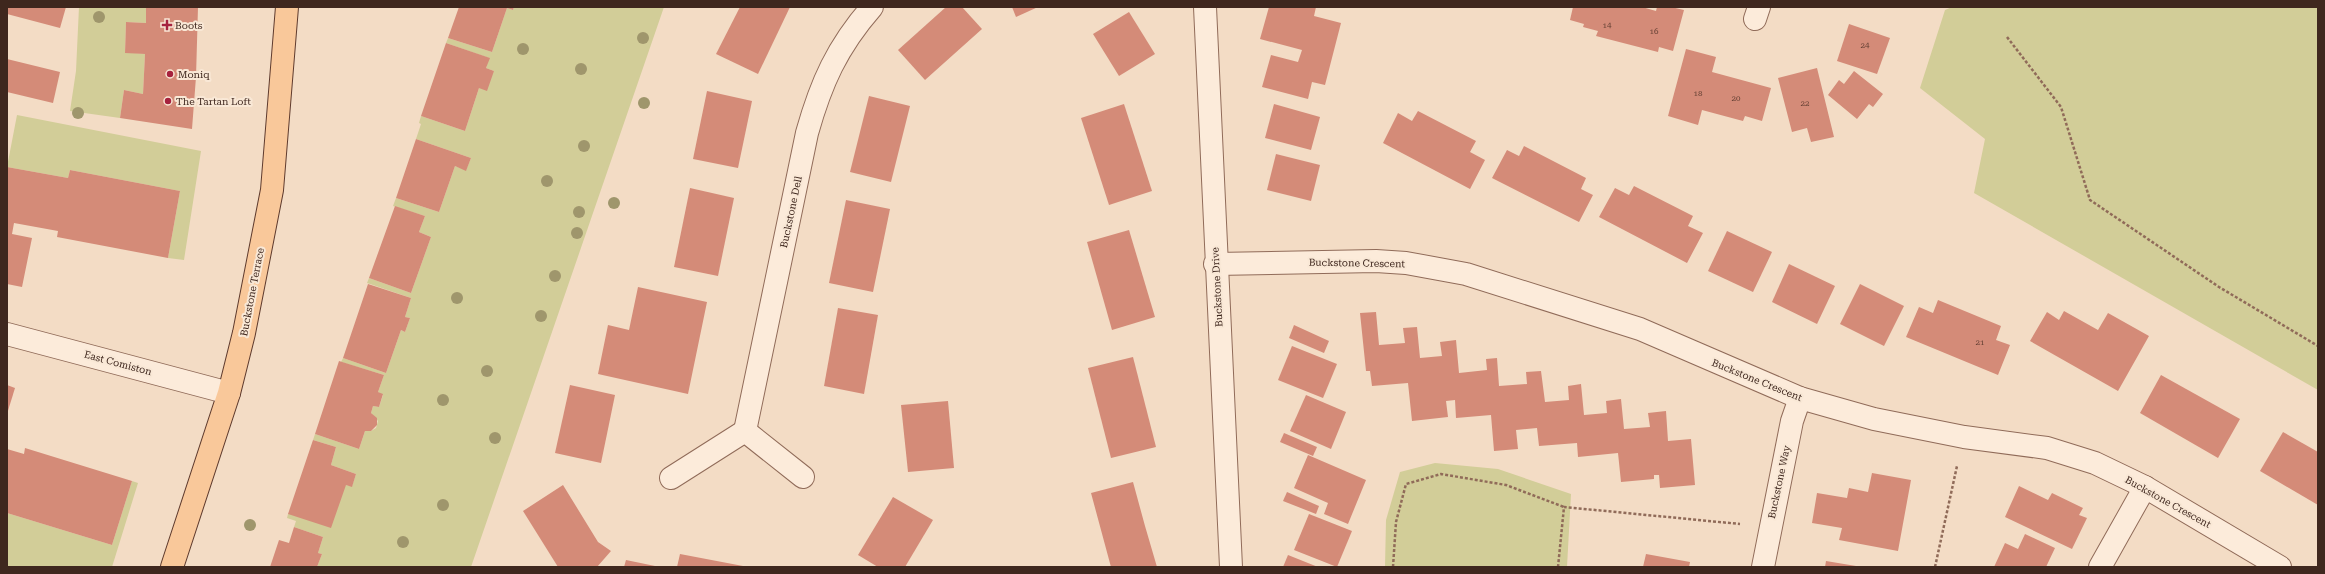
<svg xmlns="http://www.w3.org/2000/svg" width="2325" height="574" font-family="'Roboto Serif',serif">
  <rect width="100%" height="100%" fill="#f3dcc5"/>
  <!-- green -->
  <g fill="#d2cd98">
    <path d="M79 7H146V23L126 22 125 52 145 54 143 94 124 90 120 118 70 111 76 71Z"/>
    <path d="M514 7H664L471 567H317L322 554 318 553 323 537 294 527 296 521 287 518 288 514 346 485 352 486 356 474 331 465 336 447 313 440 315 434 359 449 365 431H371L376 428 378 421 371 413 373 406 379 407 383 395 378 392 384 375 341 362 343 358 386 373 401 330 405 332 410 318 405 317 411 298 367 283 369 278 411 293 431 237 419 232 425 216 393 206 396 198 439 212 455 166 466 170 471 158 416 139 421 124 419 123 421 116 465 131 479 88 494 71 486 68 489 58 446 43 448 38 492 52 507 8 513 10Z"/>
    <path d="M1952 7H2318V390L1974 193 1985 139 1920 88 1945 10Z"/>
    <path d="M17 115 201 151 184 260 168 258 180 191 70 170 68 178 7 167Z"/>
    <path d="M1435 463 1498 469 1571 494 1567 567H1385L1386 520 1400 472Z"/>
    <path d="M132 481 138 483 112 567H7V513L112 545Z"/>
  </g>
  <!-- building -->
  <g fill="#d48b78">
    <path d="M7 7H66L60 28 7 14Z"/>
    <path d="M146 7H198L196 77 192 129 120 118 124 90 143 94 145 54 125 53 126 22 146 23Z"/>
    <path d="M459 7H514L513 10 507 8 492 52 448 38Z"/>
    <path d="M740 7H790L758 74 716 54Z"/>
    <path d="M946 7H962L982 29 925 80 898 50Z"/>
    <path d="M1012 7H1038L1016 17Z"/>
    <path d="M1269 7H1316L1314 16 1341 23 1325 85 1312 82 1308 99 1262 87 1271 55 1298 62 1302 50 1260 39Z"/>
    <path d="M1573 7H1642L1656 11 1657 7H1671L1684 10 1673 51 1659 47 1658 52 1596 36 1598 31 1583 27 1584 24 1570 20Z"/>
    <path d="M1129 12 1155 54 1119 76 1093 34Z"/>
    <path d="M1849 24 1890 38 1877 74 1837 61Z"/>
    <path d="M446 43 490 58 486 68 494 71 487 91 479 88 465 131 421 116Z"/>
    <path d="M1686 49 1716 57 1712 72 1771 88 1762 121 1745 116 1743 121 1702 110 1698 125 1668 116Z"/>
    <path d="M7 59 60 72 53 103 7 92Z"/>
    <path d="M1817 68 1834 137 1811 142 1807 128 1792 132 1778 78Z"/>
    <path d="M1854 71 1883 94 1873 107 1869 104 1857 119 1828 95 1839 80 1844 84Z"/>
    <path d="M707 91 752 101 738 168 693 159Z"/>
    <path d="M869 96 910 106 891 182 850 172Z"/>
    <path d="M1124 104 1152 191 1109 205 1081 118Z"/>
    <path d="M1274 104 1320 117 1311 150 1265 138Z"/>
    <path d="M1418 111 1476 141 1470 152 1485 160 1470 189 1383 143 1398 113 1412 121Z"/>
    <path d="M416 139 471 158 466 171 455 166 439 212 396 198Z"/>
    <path d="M1524 146 1586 178 1581 189 1593 195 1579 222 1492 178 1507 150 1519 156Z"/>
    <path d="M1276 154 1320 165 1311 201 1267 190Z"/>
    <path d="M7 167 68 178 70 170 180 191 168 258 57 237 58 231 14 223 12 234 32 238 22 287 7 284Z"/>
    <path d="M1634 186 1693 216 1688 226 1703 233 1687 263 1599 217 1615 188 1629 195Z"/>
    <path d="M690 188 734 198 718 276 674 267Z"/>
    <path d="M846 200 890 209 873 292 829 283Z"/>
    <path d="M395 206 425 216 419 232 431 237 411 293 369 278Z"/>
    <path d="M1129 230 1155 317 1112 330 1087 242Z"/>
    <path d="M1727 231 1772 252 1753 292 1708 271Z"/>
    <path d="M1789 264 1835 286 1817 324 1772 302Z"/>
    <path d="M368 284 411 298 405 317 410 318 405 332 401 330 386 373 343 358Z"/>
    <path d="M1860 284 1904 306 1884 346 1840 324Z"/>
    <path d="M638 287 707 302 688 394 598 374 608 325 629 330Z"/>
    <path d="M1938 300 2001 326 1996 340 2010 345 1998 375 1906 337 1919 307 1933 313Z"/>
    <path d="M838 308 878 315 864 394 824 386Z"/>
    <path d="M2064 311 2098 330 2108 313 2149 336 2118 391 2030 341 2047 312 2059 320Z"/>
    <path d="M1376 312 1379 345 1405 343 1403 328 1417 327 1420 358 1442 356 1440 342 1456 340 1459 373 1487 370 1486 359 1497 358 1499 386 1527 384 1526 372 1541 371 1545 402 1569 400 1568 386 1581 384 1584 415 1607 413 1606 401 1621 399 1624 429 1650 427 1648 413 1666 411 1668 441 1691 439 1695 485 1660 488 1659 475H1654V479L1621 482 1618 453 1578 457 1577 443 1539 446 1537 428 1516 430 1518 449 1494 451 1491 415 1456 418 1455 400 1446 401 1448 417 1412 421 1408 383 1372 386 1370 371H1366L1360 313Z"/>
    <path d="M1294 325 1329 341 1324 353 1289 338Z"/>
    <path d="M1292 346 1337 364 1323 398 1278 380Z"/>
    <path d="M1133 357 1156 447 1111 458 1088 368Z"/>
    <path d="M339 361 384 375 378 392 383 394 379 407 373 406 371 413 377 418V425L371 431H365L359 449 315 434Z"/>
    <path d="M2161 375 2240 419 2218 458 2140 413Z"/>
    <path d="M7 385 15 388 7 414Z"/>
    <path d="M570 385 615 395 601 463 555 453Z"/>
    <path d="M1306 395 1346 412 1331 449 1290 431Z"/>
    <path d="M948 401 954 468 908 472 901 405Z"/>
    <path d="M2283 432 2318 452V505L2260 471Z"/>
    <path d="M1284 433 1317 447 1313 456 1280 442Z"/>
    <path d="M313 440 336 447 331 465 356 474 352 487 346 485 331 528 288 514Z"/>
    <path d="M25 448 132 481 112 545 7 513V449L24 454Z"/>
    <path d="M1308 455 1366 480 1348 524 1324 514 1328 503 1294 488Z"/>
    <path d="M1872 473 1911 480 1898 551 1839 540 1842 528 1812 523 1817 493 1847 498 1849 488 1868 492Z"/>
    <path d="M1133 482 1145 526 1157 567H1111L1091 493Z"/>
    <path d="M563 485 598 542 611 551 597 567H558L523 511Z"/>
    <path d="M2019 486 2048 500 2052 493 2083 508 2079 515 2087 518 2072 549 2005 517Z"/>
    <path d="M1287 492 1319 506 1316 514 1283 501Z"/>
    <path d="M893 497 933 520 905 567H878L858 555Z"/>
    <path d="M1309 514 1352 531 1337 567 1294 550Z"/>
    <path d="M294 527 323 537 318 553 322 554 317 567H270L279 540 289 543Z"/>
    <path d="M2025 534 2055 548 2046 567H1994L2005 543 2018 549Z"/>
    <path d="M680 554 743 566V567H677Z"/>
    <path d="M1646 554 1690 562 1689 567H1643Z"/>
    <path d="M1288 555 1318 567H1283Z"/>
    <path d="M626 560 655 566V567H624Z"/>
    <path d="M1826 561 1856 566V567H1825Z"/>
  </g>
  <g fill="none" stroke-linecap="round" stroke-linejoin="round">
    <!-- street casing -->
    <g stroke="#906b59" stroke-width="24">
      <g id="street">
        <path d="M1205 7 1231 567"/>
        <path d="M1755 19 1759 7"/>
        <path d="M1215 264 1376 261 1406 263 1466 274 1640 329 1800 398 1874 419 1964 437 2047 448 2095 463 2145 487 2280 567"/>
        <path d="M7 334 229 393"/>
        <path d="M745 431 807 133C821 83 837 47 872 7"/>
        <path d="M671 478 745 431 803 477"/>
        <path d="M1763 567 1792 421 1800 398"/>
        <path d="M2100 567 2145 487"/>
      </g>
    </g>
    <!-- primary casing -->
    <g stroke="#5e3a2d" stroke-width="24">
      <path id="primary" d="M172 567 229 393 244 333 272 190 287 7"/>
    </g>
    <!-- path -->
    <g stroke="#906b59" stroke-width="2.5" stroke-dasharray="3 2" stroke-linecap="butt">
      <path d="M2007 37 2061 107 2090 200 2219 287 2318 346"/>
      <path d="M1393 567 1396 522 1406 484 1441 474 1506 485 1564 507"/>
      <path d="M1558 567 1564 507 1740 524"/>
      <path d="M1935 567 1957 466"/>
    </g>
    <!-- street -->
    <use href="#street" stroke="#fcebda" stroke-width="22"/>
    <!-- primary -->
    <use href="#primary" stroke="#f9c89a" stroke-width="22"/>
  </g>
  <!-- trees -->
  <g fill="#9f966c">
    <circle cx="99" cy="17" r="6"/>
    <circle cx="643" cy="38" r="6"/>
    <circle cx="523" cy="49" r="6"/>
    <circle cx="581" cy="69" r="6"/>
    <circle cx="644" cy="103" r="6"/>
    <circle cx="78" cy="113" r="6"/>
    <circle cx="584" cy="146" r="6"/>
    <circle cx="547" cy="181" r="6"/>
    <circle cx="614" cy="203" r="6"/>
    <circle cx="579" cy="212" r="6"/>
    <circle cx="577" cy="233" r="6"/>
    <circle cx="555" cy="276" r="6"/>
    <circle cx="457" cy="298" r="6"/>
    <circle cx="541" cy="316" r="6"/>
    <circle cx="487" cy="371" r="6"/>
    <circle cx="443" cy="400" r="6"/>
    <circle cx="495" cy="438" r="6"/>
    <circle cx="443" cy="505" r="6"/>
    <circle cx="250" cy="525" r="6"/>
    <circle cx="403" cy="542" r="6"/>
  </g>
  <!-- markers -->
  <g fill="#a6223e" stroke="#f9e8d6" stroke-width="1.5">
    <path d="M165 19h4v4h4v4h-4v4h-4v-4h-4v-4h4z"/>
    <circle cx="170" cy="74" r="4"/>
    <circle cx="168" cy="101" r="4"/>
  </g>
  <g text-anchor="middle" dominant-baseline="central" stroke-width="4" stroke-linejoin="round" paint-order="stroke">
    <!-- number labels -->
    <g font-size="8" fill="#644034">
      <text x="1607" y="25">14</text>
      <text x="1654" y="31">16</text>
      <text x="1865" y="45">24</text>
      <text x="1698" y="93">18</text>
      <text x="1736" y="98">20</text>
      <text x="1805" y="103">22</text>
      <text x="1980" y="342">21</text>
    </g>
    <!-- poi labels -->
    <g font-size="10" fill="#3f271e" stroke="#f9e8d6" text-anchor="start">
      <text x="175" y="25">Boots</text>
      <text x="178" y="74">Moniq</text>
      <text x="176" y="101">The Tartan Loft</text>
    </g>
    <!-- street labels -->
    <g font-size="10" fill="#3f271e" stroke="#f9e8d6">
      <text transform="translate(791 212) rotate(-78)">Buckstone Dell</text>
      <text transform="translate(1357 263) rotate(1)">Buckstone Crescent</text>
      <text transform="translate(1217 287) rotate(-93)">Buckstone Drive</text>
      <text transform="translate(252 292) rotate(-79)">Buckstone Terrace</text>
      <text transform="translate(118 363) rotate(15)">East Comiston</text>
      <text transform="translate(1757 380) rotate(22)">Buckstone Crescent</text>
      <text transform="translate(1779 482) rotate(-78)">Buckstone Way</text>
      <text transform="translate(2168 502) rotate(29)">Buckstone Crescent</text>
    </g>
  </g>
  <!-- border -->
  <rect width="2325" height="574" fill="none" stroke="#3f271e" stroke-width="16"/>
</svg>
